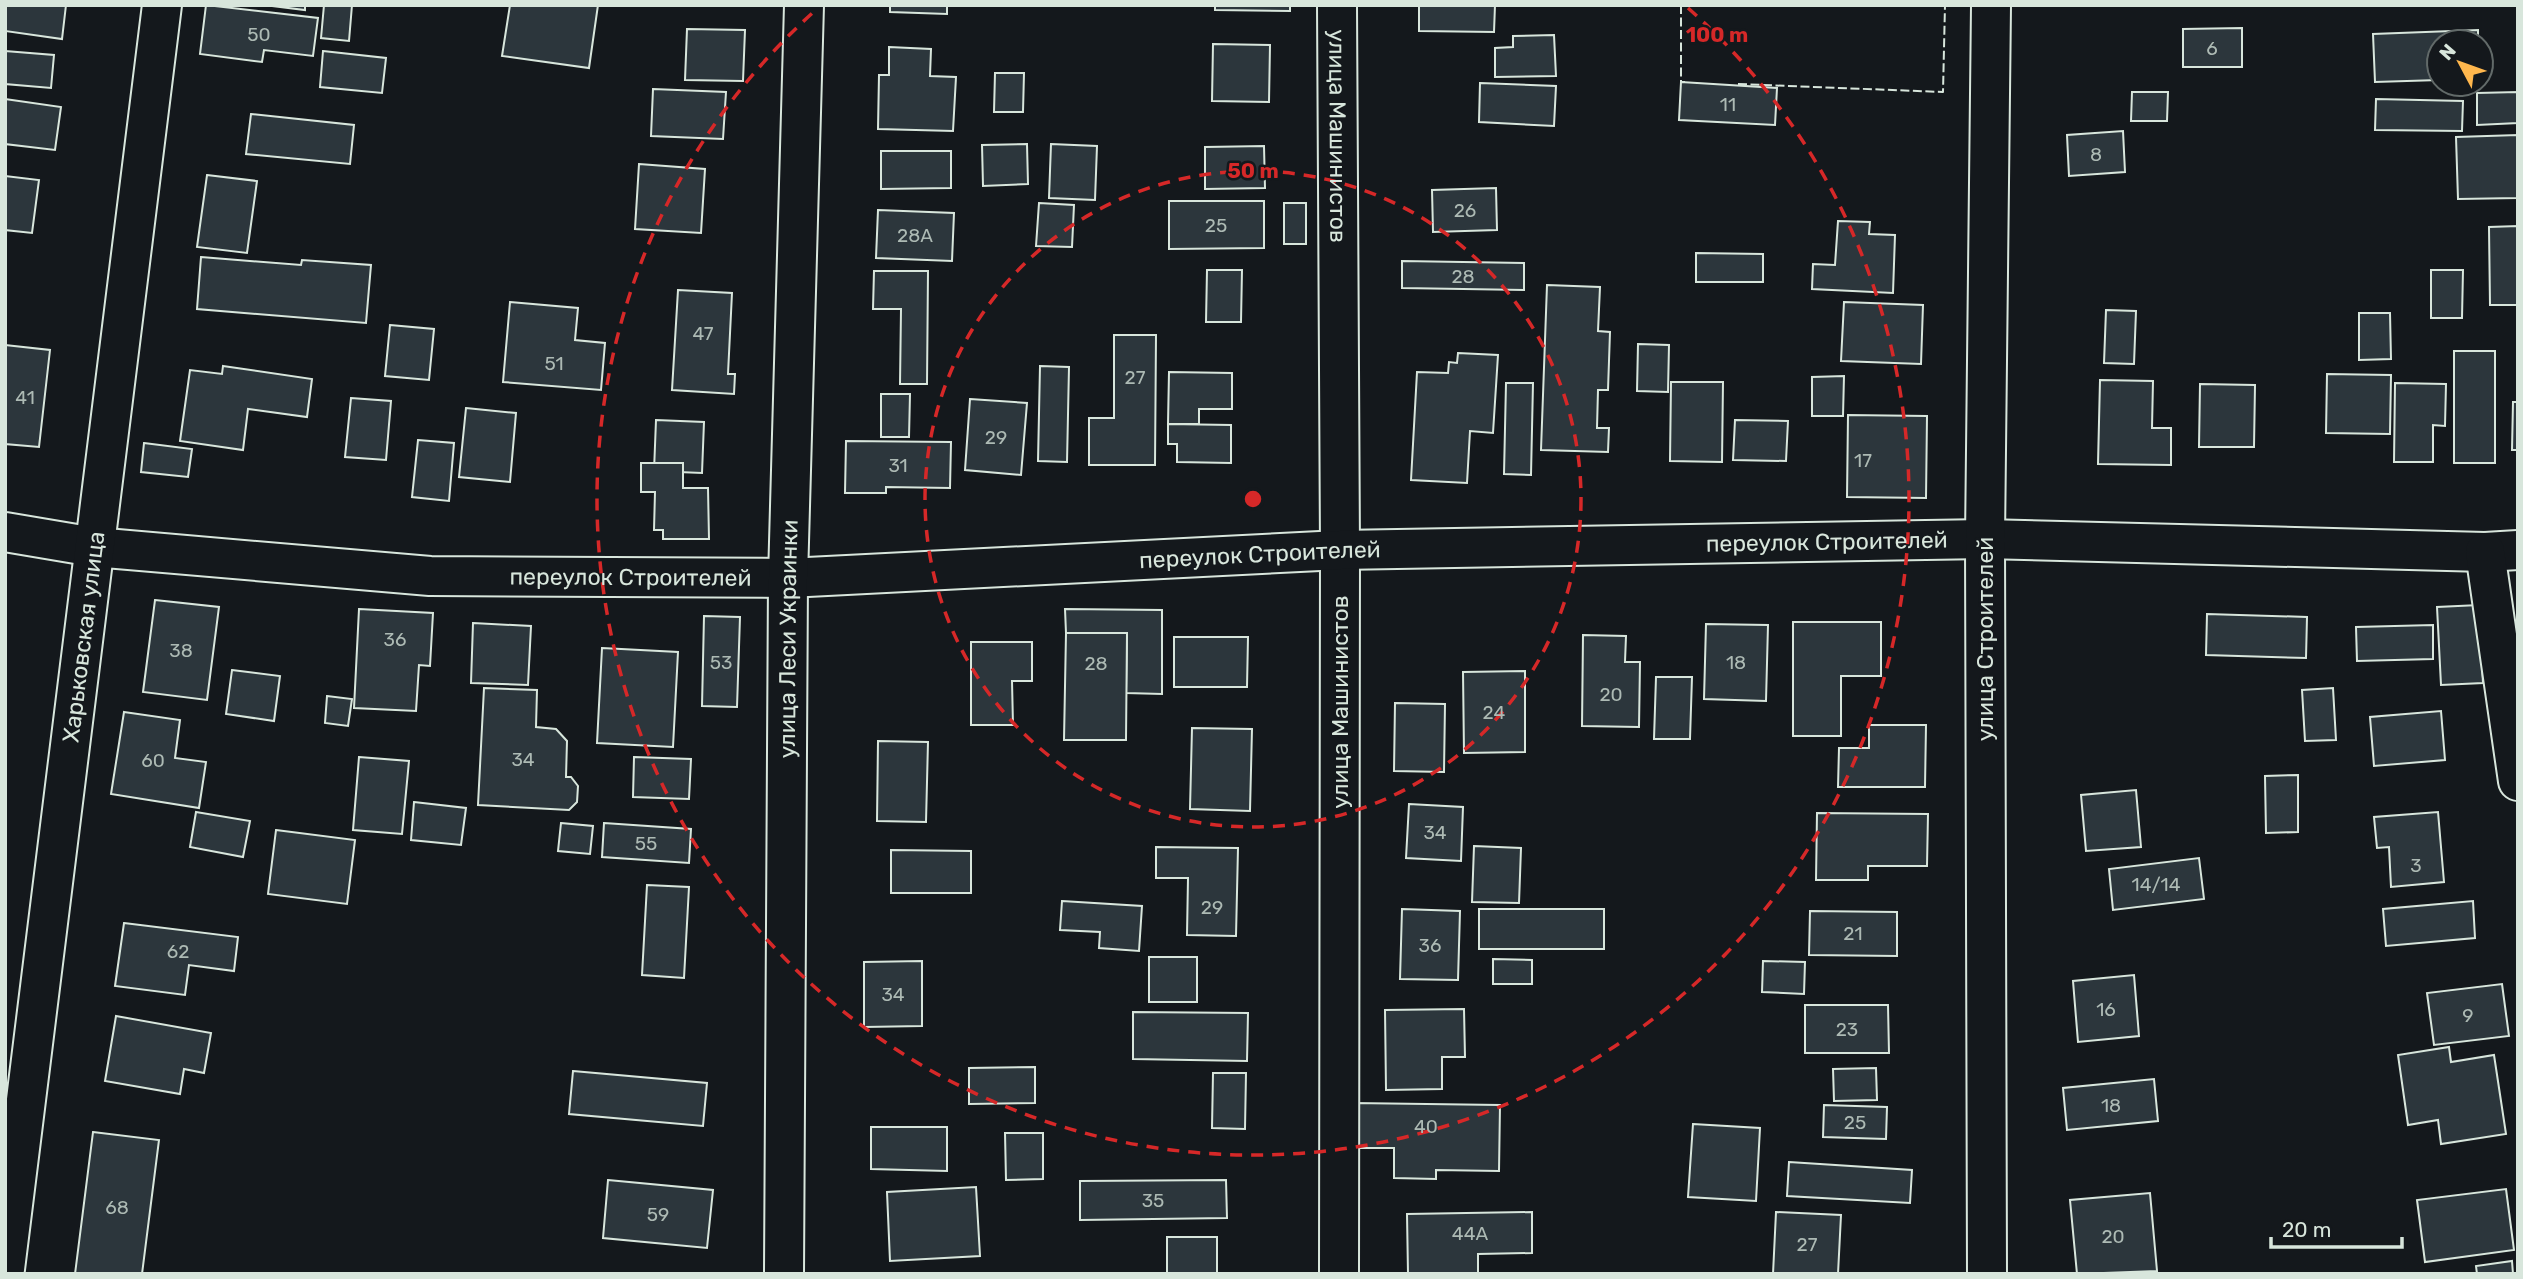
<svg xmlns="http://www.w3.org/2000/svg" width="2523" height="1279" font-family="Rubik,sans-serif">
  <rect width="100%" height="100%" fill="#14181c"/>
  <!-- building -->
  <g fill="#2c363c" stroke="#d8e6dc" stroke-width="2">
    <path d="M5 5H66L62 39 5 31Z"/>
    <path d="M206 5 318 18 313 56 264 50 262 62 200 54Z"/>
    <path d="M264 5H305V10Z"/>
    <path d="M324 5H352L349 41 321 38Z"/>
    <path d="M510 5H598L589 68 502 56Z"/>
    <path d="M890 5H947V14L890 12Z"/>
    <path d="M1215 5H1290V11L1215 10Z"/>
    <path d="M1419 5H1495L1494 32 1419 31Z"/>
    <path d="M2242 28V67H2183V29Z"/>
    <path d="M687 29 745 30 743 81 685 80Z"/>
    <path d="M2478 30V42H2439V80L2375 82 2373 34Z"/>
    <path d="M1554 35 1556 76 1495 77V48L1513 47V36Z"/>
    <path d="M1213 44 1270 45 1269 102 1212 101Z"/>
    <path d="M889 47 931 49 930 76 956 77 953 131 878 129 879 75H889Z"/>
    <path d="M5 51 54 55 51 88 5 84Z"/>
    <path d="M323 51 386 58 382 93 320 87Z"/>
    <path d="M995 73H1024L1023 112H994Z"/>
    <path d="M1681 82 1777 88 1775 125 1679 120Z"/>
    <path d="M1480 83 1556 86 1554 126 1479 122Z"/>
    <path d="M653 89 726 92 723 139 651 136Z"/>
    <path d="M2132 92H2168L2167 121H2131Z"/>
    <path d="M2518 92V123L2477 125V93Z"/>
    <path d="M5 99 61 107 55 150 5 144Z"/>
    <path d="M2376 99 2463 101 2462 131 2375 130Z"/>
    <path d="M251 114 354 125 350 164 246 154Z"/>
    <path d="M2123 131 2125 172 2069 176 2067 135Z"/>
    <path d="M2518 135V198L2458 199 2456 137Z"/>
    <path d="M1027 144 1028 184 983 186 982 145Z"/>
    <path d="M1051 144 1097 146 1095 200 1049 198Z"/>
    <path d="M1264 146 1265 188 1205 189V147Z"/>
    <path d="M881 151H951V188L881 189Z"/>
    <path d="M639 164 705 169 701 233 635 229Z"/>
    <path d="M207 175 257 181 247 253 197 247Z"/>
    <path d="M5 176 39 180 32 233 5 230Z"/>
    <path d="M1496 188 1497 230 1433 232 1432 190Z"/>
    <path d="M1169 201H1264V248L1169 249Z"/>
    <path d="M1039 203 1074 205 1072 247 1036 246Z"/>
    <rect x="1284" y="203" width="22" height="41"/>
    <path d="M878 210 954 213 952 261 876 258Z"/>
    <path d="M1838 221 1870 222 1869 234 1895 235 1893 293 1812 289 1813 264 1835 265Z"/>
    <path d="M2518 226V305H2490L2489 227Z"/>
    <path d="M1696 253 1763 254V282H1696Z"/>
    <path d="M201 257 301 265 302 260 371 265 366 323 197 309Z"/>
    <path d="M1402 261 1524 263V290L1402 288Z"/>
    <path d="M1207 270H1242L1241 322H1206Z"/>
    <path d="M2431 270H2463L2462 318H2431Z"/>
    <path d="M874 271H928L927 384H900L901 309H873Z"/>
    <path d="M1547 285 1600 287 1598 331 1610 332 1608 390H1598L1597 428H1609L1608 452 1541 450Z"/>
    <path d="M678 290 732 293 728 374H735L734 394 672 390Z"/>
    <path d="M510 302 578 308 575 340 605 343 601 390 503 382Z"/>
    <path d="M1844 302 1923 305 1921 364 1841 361Z"/>
    <path d="M2106 310 2136 311 2134 364 2104 363Z"/>
    <path d="M2359 313H2390L2391 359 2359 360Z"/>
    <path d="M390 325 434 329 429 380 385 376Z"/>
    <path d="M1114 335H1156L1155 465H1089V418H1114Z"/>
    <path d="M1638 344 1669 345 1668 392 1637 391Z"/>
    <path d="M5 345 50 350 39 447 5 444Z"/>
    <rect x="2454" y="351" width="41" height="112"/>
    <path d="M1458 353 1498 355 1493 433 1470 431 1467 483 1411 480 1417 372 1448 373 1449 362 1457 363Z"/>
    <path d="M223 366 312 379 307 417 248 409 243 450 180 441 190 370 222 374Z"/>
    <path d="M1040 366 1069 367 1067 462 1038 461Z"/>
    <path d="M1169 372 1232 373V409H1199V424H1168Z"/>
    <path d="M2327 374 2391 375 2390 434 2326 433Z"/>
    <path d="M1844 376 1843 416H1812V377Z"/>
    <path d="M2100 380 2153 381 2152 428H2171V465L2098 464Z"/>
    <path d="M1671 382H1723L1722 462 1670 461Z"/>
    <path d="M1506 383H1533L1531 475 1504 474Z"/>
    <path d="M2395 383 2446 384 2445 426 2433 425V462H2394Z"/>
    <path d="M2200 384 2255 385 2254 447H2199Z"/>
    <path d="M881 394H910L909 437H881Z"/>
    <path d="M351 398 391 401 386 460 345 457Z"/>
    <path d="M970 399 1027 403 1021 475 965 470Z"/>
    <path d="M2513 402H2518V450H2512Z"/>
    <path d="M466 408 516 413 510 482 459 477Z"/>
    <path d="M1848 415 1927 416 1926 498 1847 497Z"/>
    <path d="M656 420 704 422 702 473 654 471Z"/>
    <path d="M1735 420 1788 421 1786 461 1733 460Z"/>
    <path d="M1168 424 1231 425V463L1177 462V444H1168Z"/>
    <path d="M418 440 454 443 449 501 412 497Z"/>
    <path d="M846 441 951 442 950 488 886 487V493H845Z"/>
    <path d="M144 443 192 449 188 477 141 472Z"/>
    <path d="M641 463H683V488H708L709 539H663V530H654L655 492H641Z"/>
    <path d="M155 600 219 607 207 700 143 692Z"/>
    <path d="M2479 605 2483 683 2441 685 2437 607Z"/>
    <path d="M359 609 433 613 430 666 419 665 416 711 354 708Z"/>
    <path d="M1065 609 1162 610V694L1126 693 1127 633H1066Z"/>
    <path d="M2207 614 2307 617 2306 658 2206 655Z"/>
    <path d="M704 616 740 617 737 707 702 706Z"/>
    <path d="M1793 622H1881V676H1841V736H1793Z"/>
    <path d="M473 623 531 626 528 685 471 683Z"/>
    <path d="M1706 624 1768 625 1766 701 1704 699Z"/>
    <path d="M2433 625V659L2357 661 2356 627Z"/>
    <path d="M1066 633H1127L1126 740H1064Z"/>
    <path d="M1583 635 1626 636 1625 662H1640L1639 727 1582 726Z"/>
    <path d="M1174 637H1248L1247 687H1174Z"/>
    <path d="M971 642H1032V681H1012L1013 725H971Z"/>
    <path d="M602 648 678 652 673 747 597 743Z"/>
    <path d="M232 670 280 676 274 721 226 714Z"/>
    <path d="M1525 671V752L1464 753 1463 672Z"/>
    <path d="M1656 677H1692L1690 739H1654Z"/>
    <path d="M484 688 537 690 536 727 556 729 567 741 566 777H571L578 786 577 802 569 810 478 805Z"/>
    <path d="M2333 688 2336 740 2305 741 2302 690Z"/>
    <path d="M327 696 352 699 348 726 325 723Z"/>
    <path d="M1395 703 1445 704 1444 772 1394 771Z"/>
    <path d="M2441 711 2445 760 2374 766 2370 717Z"/>
    <path d="M124 712 180 720 175 758 206 762 199 808 111 794Z"/>
    <path d="M1869 725H1926L1925 787H1838L1839 748H1869Z"/>
    <path d="M1192 728 1252 729 1250 811 1190 809Z"/>
    <path d="M878 741 928 742 926 822 877 821Z"/>
    <path d="M359 757 409 761 402 834 353 830Z"/>
    <path d="M634 757 691 759 689 799 633 797Z"/>
    <path d="M2298 775V832L2266 833 2265 776Z"/>
    <path d="M2136 790 2141 847 2086 851 2081 795Z"/>
    <path d="M414 802 466 808 461 845 411 840Z"/>
    <path d="M1409 804 1463 807 1461 861 1406 858Z"/>
    <path d="M196 812 250 821 243 857 190 847Z"/>
    <path d="M2438 812 2444 882 2391 887 2389 847 2377 848 2374 817Z"/>
    <path d="M1817 813 1928 814 1927 866H1868V880H1816Z"/>
    <path d="M561 823 593 826 590 854 558 851Z"/>
    <path d="M604 823 691 829 689 863 602 857Z"/>
    <path d="M276 830 355 840 347 904 268 894Z"/>
    <path d="M1474 846 1521 848 1519 903 1472 902Z"/>
    <path d="M1156 847 1238 848 1236 936 1187 935 1188 878H1156Z"/>
    <path d="M891 850 971 851V893H891Z"/>
    <path d="M2199 858 2204 899 2113 910 2109 869Z"/>
    <path d="M647 885 689 887 684 978 642 975Z"/>
    <path d="M1062 901 1142 906 1139 951 1099 948 1100 932 1060 930Z"/>
    <path d="M2473 901 2475 938 2386 946 2383 909Z"/>
    <path d="M1402 909 1460 911 1458 980 1400 979Z"/>
    <rect x="1479" y="909" width="125" height="40"/>
    <path d="M1810 911 1897 912V956L1809 955Z"/>
    <path d="M124 923 238 937 234 971 189 965 185 995 115 986Z"/>
    <rect x="1149" y="957" width="48" height="45"/>
    <path d="M1493 959 1532 960V984H1493Z"/>
    <path d="M922 961V1026L864 1027V962Z"/>
    <path d="M1763 961 1805 962 1804 994 1762 992Z"/>
    <path d="M2134 975 2139 1036 2078 1042 2073 981Z"/>
    <path d="M2502 984 2509 1036 2434 1045 2427 993Z"/>
    <path d="M1805 1005H1888L1889 1053H1805Z"/>
    <path d="M1464 1009 1465 1057H1442V1089L1386 1090 1385 1010Z"/>
    <path d="M1133 1012 1248 1013 1247 1061 1133 1059Z"/>
    <path d="M116 1016 211 1033 204 1073 184 1069 180 1094 105 1081Z"/>
    <path d="M2449 1047 2451 1062 2494 1055 2506 1134 2441 1144 2438 1120 2408 1125 2398 1055Z"/>
    <path d="M1035 1067V1103L969 1104V1068Z"/>
    <path d="M1876 1068 1877 1100 1834 1101 1833 1069Z"/>
    <path d="M573 1071 707 1083 703 1126 569 1114Z"/>
    <path d="M1213 1073H1246L1245 1129 1212 1128Z"/>
    <path d="M2154 1079 2158 1121 2067 1130 2063 1088Z"/>
    <path d="M1353 1103 1500 1105 1499 1171 1436 1170V1179L1394 1178V1148H1352Z"/>
    <path d="M1824 1105 1887 1107 1886 1139 1823 1137Z"/>
    <path d="M1693 1124 1760 1128 1756 1201 1688 1197Z"/>
    <path d="M871 1127H947V1171L871 1169Z"/>
    <path d="M93 1132 159 1140 142 1274H75Z"/>
    <path d="M1005 1133H1043V1179L1006 1180Z"/>
    <path d="M1789 1162 1912 1170 1910 1203 1787 1196Z"/>
    <path d="M608 1180 713 1190 707 1248 603 1238Z"/>
    <path d="M1226 1180 1227 1218 1080 1220V1181Z"/>
    <path d="M976 1187 980 1256 890 1261 887 1192Z"/>
    <path d="M2506 1189 2514 1250 2425 1262 2417 1200Z"/>
    <path d="M2150 1193 2157 1271 2077 1274 2070 1200Z"/>
    <path d="M1532 1212V1253L1478 1254V1274H1408L1407 1214Z"/>
    <path d="M1776 1212 1841 1215 1838 1274H1773Z"/>
    <rect x="1167" y="1237" width="50" height="37"/>
    <path d="M2512 1261 2513 1274H2477L2476 1266Z"/>
  </g>
  <g fill="none" stroke-linecap="round" stroke-linejoin="round">
    <!-- minor casing -->
    <g stroke="#d8e6dc" stroke-width="42">
      <g id="minor">
        <path id="s1" d="M1337 5 1340 550 1339 1274"/>
        <path id="s2" d="M5 532 94 547 430 576 788 578 1340 550 1985 539 2485 552 2518 550"/>
        <path d="M2485 552 2518 781"/>
        <path id="s3" d="M5 1269 162 5"/>
        <path d="M1987 1274 1985 539 1991 5"/>
      </g>
    </g>
    <!-- secondary casing -->
    <g stroke="#d8e6dc" stroke-width="42">
      <g id="secondary">
        <path id="s4" d="M784 1274 788 578 804 5"/>
      </g>
    </g>
    <!-- minor -->
    <use href="#minor" stroke="#14181c" stroke-width="38"/>
    <!-- secondary -->
    <use href="#secondary" stroke="#14181c" stroke-width="38"/>
    <!-- fence -->
    <g stroke="#d8e6dc" stroke-width="2" stroke-dasharray="9 3.5" stroke-linecap="butt">
      <path d="M1681 5V82H1685"/>
      <path d="M1738 84 1943 92 1945 5"/>
    </g>
  </g>
  <!-- distance rings -->
  <g fill="none" stroke="#d62828" stroke-width="3.5" stroke-dasharray="12 9">
    <circle cx="1253" cy="499" r="328"/>
    <path d="M1688 8A656 656 0 1 1 818 8"/>
  </g>
  <g text-anchor="middle" dominant-baseline="central" stroke-width="5" stroke-linejoin="round" paint-order="stroke">
    <!-- number labels -->
    <g font-size="19" fill="#adbab4">
      <text x="259" y="34">50</text>
      <text x="2212" y="48">6</text>
      <text x="1728" y="104">11</text>
      <text x="2096" y="154">8</text>
      <text x="1465" y="210">26</text>
      <text x="1216" y="225">25</text>
      <text x="915" y="235">28А</text>
      <text x="1463" y="276">28</text>
      <text x="703" y="333">47</text>
      <text x="554" y="363">51</text>
      <text x="1135" y="377">27</text>
      <text x="25" y="397">41</text>
      <text x="996" y="437">29</text>
      <text x="1863" y="460">17</text>
      <text x="898" y="465">31</text>
      <text x="395" y="639">36</text>
      <text x="181" y="650">38</text>
      <text x="721" y="662">53</text>
      <text x="1736" y="662">18</text>
      <text x="1096" y="663">28</text>
      <text x="1611" y="694">20</text>
      <text x="1494" y="712">24</text>
      <text x="523" y="759">34</text>
      <text x="153" y="760">60</text>
      <text x="1435" y="832">34</text>
      <text x="646" y="843">55</text>
      <text x="2416" y="865">3</text>
      <text x="2156" y="884">14/14</text>
      <text x="1212" y="907">29</text>
      <text x="1853" y="933">21</text>
      <text x="1430" y="945">36</text>
      <text x="178" y="951">62</text>
      <text x="893" y="994">34</text>
      <text x="2106" y="1009">16</text>
      <text x="2468" y="1015">9</text>
      <text x="1847" y="1029">23</text>
      <text x="2111" y="1105">18</text>
      <text x="1855" y="1122">25</text>
      <text x="1426" y="1126">40</text>
      <text x="1153" y="1200">35</text>
      <text x="117" y="1207">68</text>
      <text x="658" y="1214">59</text>
      <text x="1470" y="1233">44А</text>
      <text x="2113" y="1236">20</text>
      <text x="1807" y="1244">27</text>
    </g>
    <!-- street labels -->
    <g font-size="23" fill="#d8e6dc" stroke="#14181c">
      <text stroke="none"><textPath href="#s1" startOffset="131">улица Машинистов</textPath></text>
      <text stroke="none"><textPath href="#s2" startOffset="1825">переулок Строителей</textPath></text>
      <text stroke="none"><textPath href="#s2" startOffset="1258">переулок Строителей</textPath></text>
      <text stroke="none"><textPath href="#s2" startOffset="628">переулок Строителей</textPath></text>
      <text stroke="none"><textPath href="#s3" startOffset="637">Харьковская улица</textPath></text>
      <text stroke="none"><textPath href="#s4" startOffset="635">улица Леси Украинки</textPath></text>
      <text transform="translate(1985 639) rotate(-90)">улица Строителей</text>
      <text transform="translate(1340 702) rotate(-90)">улица Машинистов</text>
    </g>
  </g>
  <circle cx="1253" cy="499" r="10" fill="#d62828" stroke="#14181c" stroke-width="3.5"/>
  <g font-size="21" text-anchor="middle" font-weight="bold" fill="#d62828" stroke="#14181c" stroke-width="5" stroke-linejoin="round" paint-order="stroke">
    <text x="1717" y="42">100 m</text>
    <text x="1253" y="178">50 m</text>
  </g>
  <!-- border -->
  <rect width="2523" height="1279" fill="none" stroke="#d8e6dc" stroke-width="14"/>
  <!-- north arrow -->
  <g transform="translate(2460 63) rotate(311)"><circle r="33" fill="#14181c" stroke="#626a69" stroke-width="2"/>
  <path d="M0-5L12 26L0 18L-12 26Z" fill="#ffb74d"/>
  <text y="-10" font-size="19" font-weight="bold" text-anchor="middle" fill="#d8e6dc">N</text>
  </g>
  <!-- scale -->
  <path d="M2271 1237v10h131v-10" fill="none" stroke="#d8e6dc" stroke-width="3.5"/>
  <text x="2282" y="1237" font-size="21" fill="#d8e6dc" stroke="#14181c" stroke-width="5" paint-order="stroke">20 m</text>
</svg>
